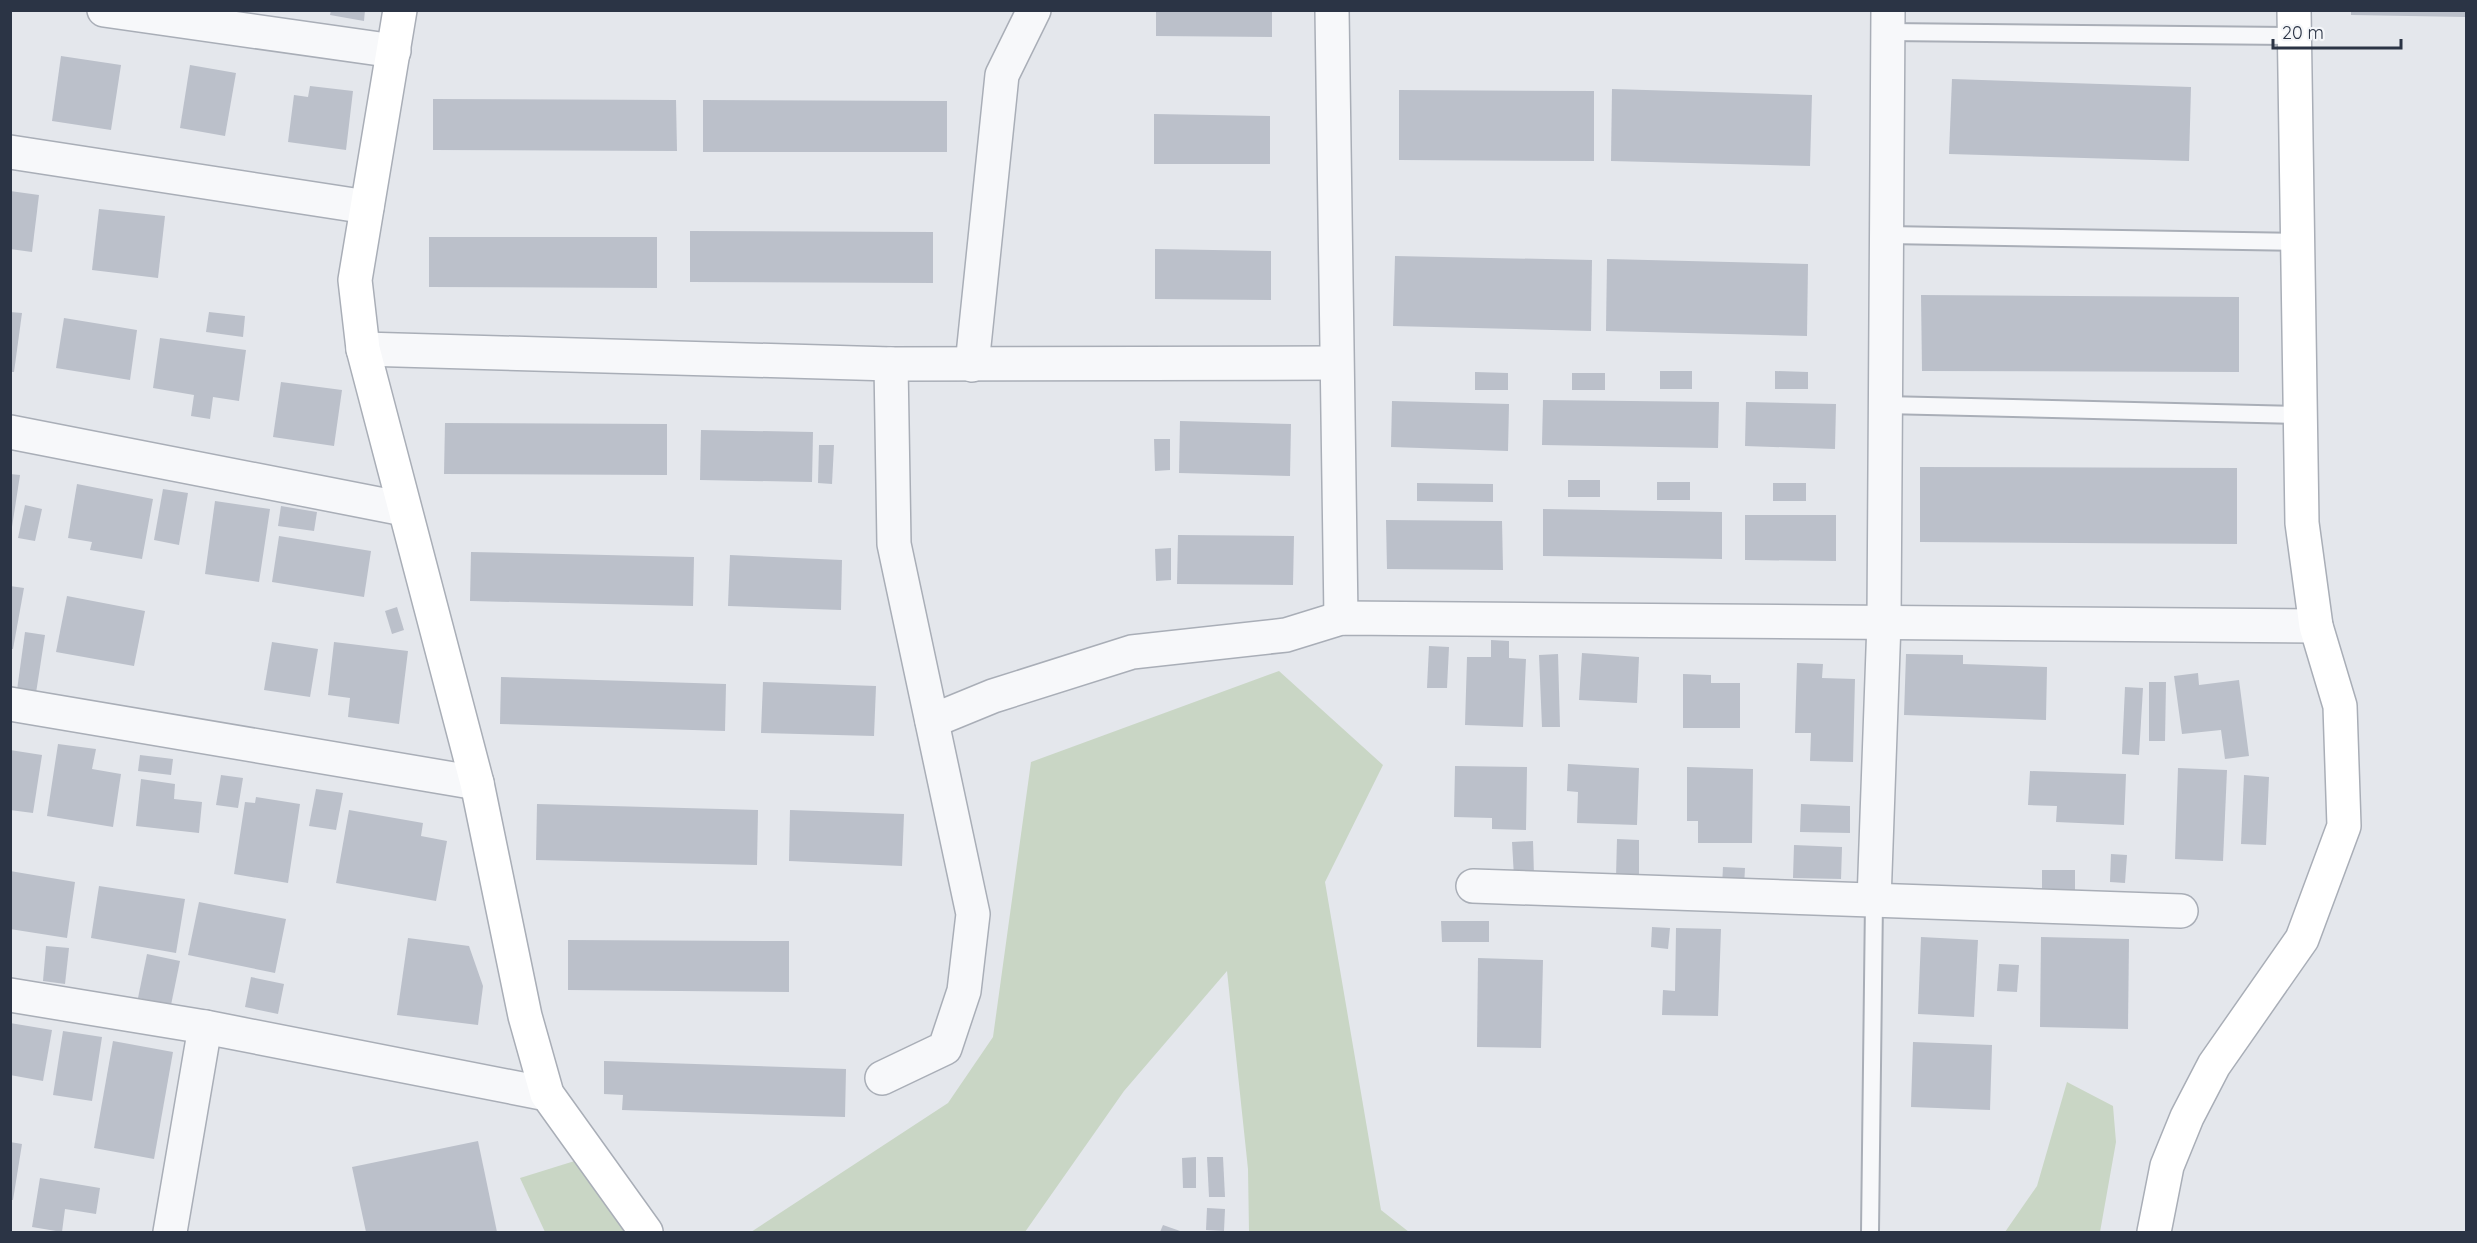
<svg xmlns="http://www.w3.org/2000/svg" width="2477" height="1243" font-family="Quicksand,sans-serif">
  <rect width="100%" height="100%" fill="#e4e7ec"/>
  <!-- green -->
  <g fill="#c9d6c5">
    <path d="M1279 671 1383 765 1325 882 1381 1210 1409 1232H1249L1248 1169 1227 971 1124 1091 1025 1232H751L948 1103 993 1037 1031 762Z"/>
    <path d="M2067 1082 2113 1106 2116 1142 2100 1232H2005L2037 1186Z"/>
    <path d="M581 1159 632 1232H545L520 1178Z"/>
  </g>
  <!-- building -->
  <g fill="#bbc0ca">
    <path d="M331 10H365L364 21 330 15Z"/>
    <path d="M1156 10H1272V37L1156 36Z"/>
    <path d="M2351 10H2466V17L2351 15Z"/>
    <path d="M61 56 121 65 111 130 52 121Z"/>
    <path d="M190 65 236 73 225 136 180 128Z"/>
    <path d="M1952 79 2191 87 2189 161 1949 154Z"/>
    <path d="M310 86 353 91 346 150 288 142 294 95 308 97Z"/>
    <path d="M1612 89 1812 95 1810 166 1611 161Z"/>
    <path d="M1399 90 1594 91V161L1399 160Z"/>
    <path d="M433 99 676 100 677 151 433 150Z"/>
    <path d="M703 100 947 101V152H703Z"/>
    <path d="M1154 114 1270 116V164H1154Z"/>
    <path d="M10 191 39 195 32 252 10 249Z"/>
    <path d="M99 209 165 216 158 278 92 270Z"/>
    <path d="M690 231 933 232V283L690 282Z"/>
    <path d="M429 237H657V288L429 287Z"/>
    <path d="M1155 249 1271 251V300L1155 299Z"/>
    <path d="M1395 256 1592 260 1591 331 1393 326Z"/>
    <path d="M1607 259 1808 264 1807 336 1606 331Z"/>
    <path d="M1921 295 2239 297V372L1922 371Z"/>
    <path d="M10 312 22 313 14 372H10Z"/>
    <path d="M209 312 245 316 243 337 206 332Z"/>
    <path d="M64 318 137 330 130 380 56 368Z"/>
    <path d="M160 338 246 350 239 401 213 397 210 419 191 416 194 395 153 388Z"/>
    <rect x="1660" y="371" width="32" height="18"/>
    <path d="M1775 371 1808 372V389H1775Z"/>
    <path d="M1475 372 1508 373V390H1475Z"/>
    <rect x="1572" y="373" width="33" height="17"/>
    <path d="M281 382 342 390 334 446 273 437Z"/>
    <path d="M1543 400 1719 402 1718 448 1542 445Z"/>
    <path d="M1392 401 1509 404 1508 451 1391 447Z"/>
    <path d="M1746 402 1836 404 1835 449 1745 446Z"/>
    <path d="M1180 421 1291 424 1290 476 1179 473Z"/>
    <path d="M445 423 667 424V475L444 474Z"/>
    <path d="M701 430 813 432 812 482 700 480Z"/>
    <path d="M1154 439H1170V470L1155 471Z"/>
    <path d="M819 445H834L832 484 818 483Z"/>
    <path d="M1920 467 2237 468V544L1920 542Z"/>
    <path d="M10 474 20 475 12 527H10Z"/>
    <rect x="1568" y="480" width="32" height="17"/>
    <rect x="1657" y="482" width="33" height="18"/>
    <path d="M1417 483 1493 484V502L1417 501Z"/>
    <rect x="1773" y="483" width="33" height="18"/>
    <path d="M77 484 153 499 142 559 90 550 92 542 68 538Z"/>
    <path d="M163 489 188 493 179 545 154 540Z"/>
    <path d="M215 501 270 509 259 582 205 574Z"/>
    <path d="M25 505 42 509 35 541 18 538Z"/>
    <path d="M281 506 317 512 314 531 278 526Z"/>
    <path d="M1543 509 1722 512V559L1543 556Z"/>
    <path d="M1745 515H1836V561L1745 560Z"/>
    <path d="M1386 520 1502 521 1503 570 1387 569Z"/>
    <path d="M1178 535 1294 536 1293 585 1177 584Z"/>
    <path d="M279 536 371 551 364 597 272 582Z"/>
    <path d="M1171 548V580L1156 581 1155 549Z"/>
    <path d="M471 552 694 557 693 606 470 601Z"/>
    <path d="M730 555 842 560 841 610 728 606Z"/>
    <path d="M10 586 24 588 13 649H10Z"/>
    <path d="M67 596 145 611 134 666 56 652Z"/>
    <path d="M397 607 404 630 392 634 385 611Z"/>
    <path d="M25 632 45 635 36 693 17 690Z"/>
    <path d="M1491 640 1509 641V658L1526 659 1523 727 1465 725 1467 657H1491Z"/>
    <path d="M272 642 318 649 310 697 264 690Z"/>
    <path d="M334 642 408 651 399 724 348 717 350 698 328 695Z"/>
    <path d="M1429 646 1449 647 1447 688H1427Z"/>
    <path d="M1582 653 1639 657 1637 703 1579 700Z"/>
    <path d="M1558 654 1560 727H1542L1539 655Z"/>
    <path d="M1906 654 1963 655V664L2047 667 2046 720 1904 715Z"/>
    <path d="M1797 663 1823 664 1822 678 1855 679 1853 762 1810 761 1811 733H1795Z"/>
    <path d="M2198 673 2199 685 2239 680 2249 756 2225 759 2221 730 2182 734 2174 676Z"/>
    <path d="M1683 674 1711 675V683H1740V728H1683Z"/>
    <path d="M501 677 726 684 725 731 500 724Z"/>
    <path d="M763 682 876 686 874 736 761 733Z"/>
    <path d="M2149 682H2166L2165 741H2149Z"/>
    <path d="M2125 687 2143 688 2139 755 2122 754Z"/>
    <path d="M58 744 96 749 92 769 121 774 113 827 47 816Z"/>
    <path d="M10 750 42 755 33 813 10 810Z"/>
    <path d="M140 755 173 759 171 775 138 771Z"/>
    <path d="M1568 764 1639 768 1637 825 1577 823 1578 792 1567 791Z"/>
    <path d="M1455 766 1527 767 1526 830 1492 829V818L1454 817Z"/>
    <path d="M1687 767 1753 769 1752 843H1698V821H1687Z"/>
    <path d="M2178 768 2227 770 2223 861 2175 859Z"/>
    <path d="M2030 771 2126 774 2124 825 2056 822 2057 806 2028 805Z"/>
    <path d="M221 775 243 778 238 808 216 805Z"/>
    <path d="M2244 775 2269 777 2266 845 2241 844Z"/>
    <path d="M141 779 175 784 174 799 202 802 199 833 136 826Z"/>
    <path d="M316 789 343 793 336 830 309 826Z"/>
    <path d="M256 797 300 804 288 883 234 874 245 802 255 803Z"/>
    <path d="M537 804 758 810 757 865 536 860Z"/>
    <path d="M1801 804 1850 806V833L1800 832Z"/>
    <path d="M349 810 423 823 421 836 447 841 436 901 336 883Z"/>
    <path d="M790 810 904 814 902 866 789 861Z"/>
    <path d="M1617 839 1639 840V877H1616Z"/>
    <path d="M1533 841 1534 876 1514 877 1512 842Z"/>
    <path d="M1794 845 1842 847 1841 879 1793 878Z"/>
    <path d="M2111 854 2127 855 2125 883 2110 882Z"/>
    <path d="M1723 867 1745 868 1744 887 1722 886Z"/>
    <rect x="2042" y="870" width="33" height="25"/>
    <path d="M10 871 75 882 67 938 10 929Z"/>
    <path d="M99 886 185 899 176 953 91 938Z"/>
    <path d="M199 902 286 919 275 973 188 955Z"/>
    <path d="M1441 921H1489V942H1442Z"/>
    <path d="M1652 927 1670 928 1668 949 1651 947Z"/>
    <path d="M1676 928 1721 929 1718 1016 1662 1015 1663 990 1675 991Z"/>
    <path d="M1921 937 1978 940 1974 1017 1918 1014Z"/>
    <path d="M2041 937 2129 939 2128 1029 2040 1027Z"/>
    <path d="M408 938 469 946 483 986 478 1025 397 1015Z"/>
    <path d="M568 940 789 941V992L568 990Z"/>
    <path d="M46 946 69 948 65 984 43 981Z"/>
    <path d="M147 954 180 961 171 1005 138 998Z"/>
    <path d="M1478 958 1543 960 1541 1048 1477 1047Z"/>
    <path d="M1999 964 2019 965 2017 992 1997 991Z"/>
    <path d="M251 977 284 984 278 1014 245 1007Z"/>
    <path d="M10 1023 52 1030 43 1081 10 1075Z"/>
    <path d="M63 1031 102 1037 92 1101 53 1095Z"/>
    <path d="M113 1041 173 1052 154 1159 94 1148Z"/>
    <path d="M1913 1042 1992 1045 1990 1110 1911 1107Z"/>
    <path d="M604 1061 846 1069 845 1117 622 1110 623 1095 604 1094Z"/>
    <path d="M478 1141 497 1232H366L352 1167Z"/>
    <path d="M10 1142 22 1144 13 1200H10Z"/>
    <path d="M1196 1157V1188H1183L1182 1158Z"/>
    <path d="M1207 1157H1223L1225 1197H1209Z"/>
    <path d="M40 1178 100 1188 96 1214 65 1209 62 1232 32 1227Z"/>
    <path d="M1207 1208 1225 1209 1224 1231 1206 1230Z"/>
    <path d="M1163 1225 1183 1232H1160Z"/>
  </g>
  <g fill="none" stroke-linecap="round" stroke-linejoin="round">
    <!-- lane casing -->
    <g stroke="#a9aeb7" stroke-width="20">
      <g id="lane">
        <path d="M1888 32 2295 36"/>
        <path d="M1887 235 2298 242"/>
        <path d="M1885 405 2301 415"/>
        <path d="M1870 1232 1874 901"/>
      </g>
    </g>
    <!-- street casing -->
    <g stroke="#a9aeb7" stroke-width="36">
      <g id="street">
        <path d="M104 10 394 51"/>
        <path d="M1332 10 1341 618"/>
        <path d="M10 152 367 207"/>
        <path d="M363 349 891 364 1335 363"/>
        <path d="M972 365 1002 75 1034 10"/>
        <path d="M10 432 404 509"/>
        <path d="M10 704 477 783"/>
        <path d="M932 721 993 696 1132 652 1286 635 1341 618 2316 626"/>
        <path d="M1473 886 2181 911"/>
        <path d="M1874 901 1884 622 1888 10"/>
        <path d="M10 995 205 1027 547 1094"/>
        <path d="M882 1078 945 1048 964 991 973 914 894 544 891 364"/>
        <path d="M170 1232 205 1027"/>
      </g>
    </g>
    <!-- secondary casing -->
    <g stroke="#a9aeb7" stroke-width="36">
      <g id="secondary">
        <path d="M400 10 355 280 363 349 477 783 525 1016 547 1094 646 1232"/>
        <path d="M2154 1232 2167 1166 2187 1117 2214 1065 2302 939 2344 826 2340 706 2316 626 2302 523 2294 10"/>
      </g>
    </g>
    <!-- lane -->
    <use href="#lane" stroke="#f7f8fa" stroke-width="16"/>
    <!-- street -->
    <use href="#street" stroke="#f7f8fa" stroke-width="33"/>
    <!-- secondary -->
    <use href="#secondary" stroke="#fff" stroke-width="33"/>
  </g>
  <!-- border -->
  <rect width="2477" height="1243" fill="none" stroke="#2b3445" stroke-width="24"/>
  <!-- scale -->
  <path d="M2273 39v9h128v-9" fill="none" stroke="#2b3445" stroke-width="3"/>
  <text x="2282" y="39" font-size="18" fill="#2b3445" stroke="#f4f6f9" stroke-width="4.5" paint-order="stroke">20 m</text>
</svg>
